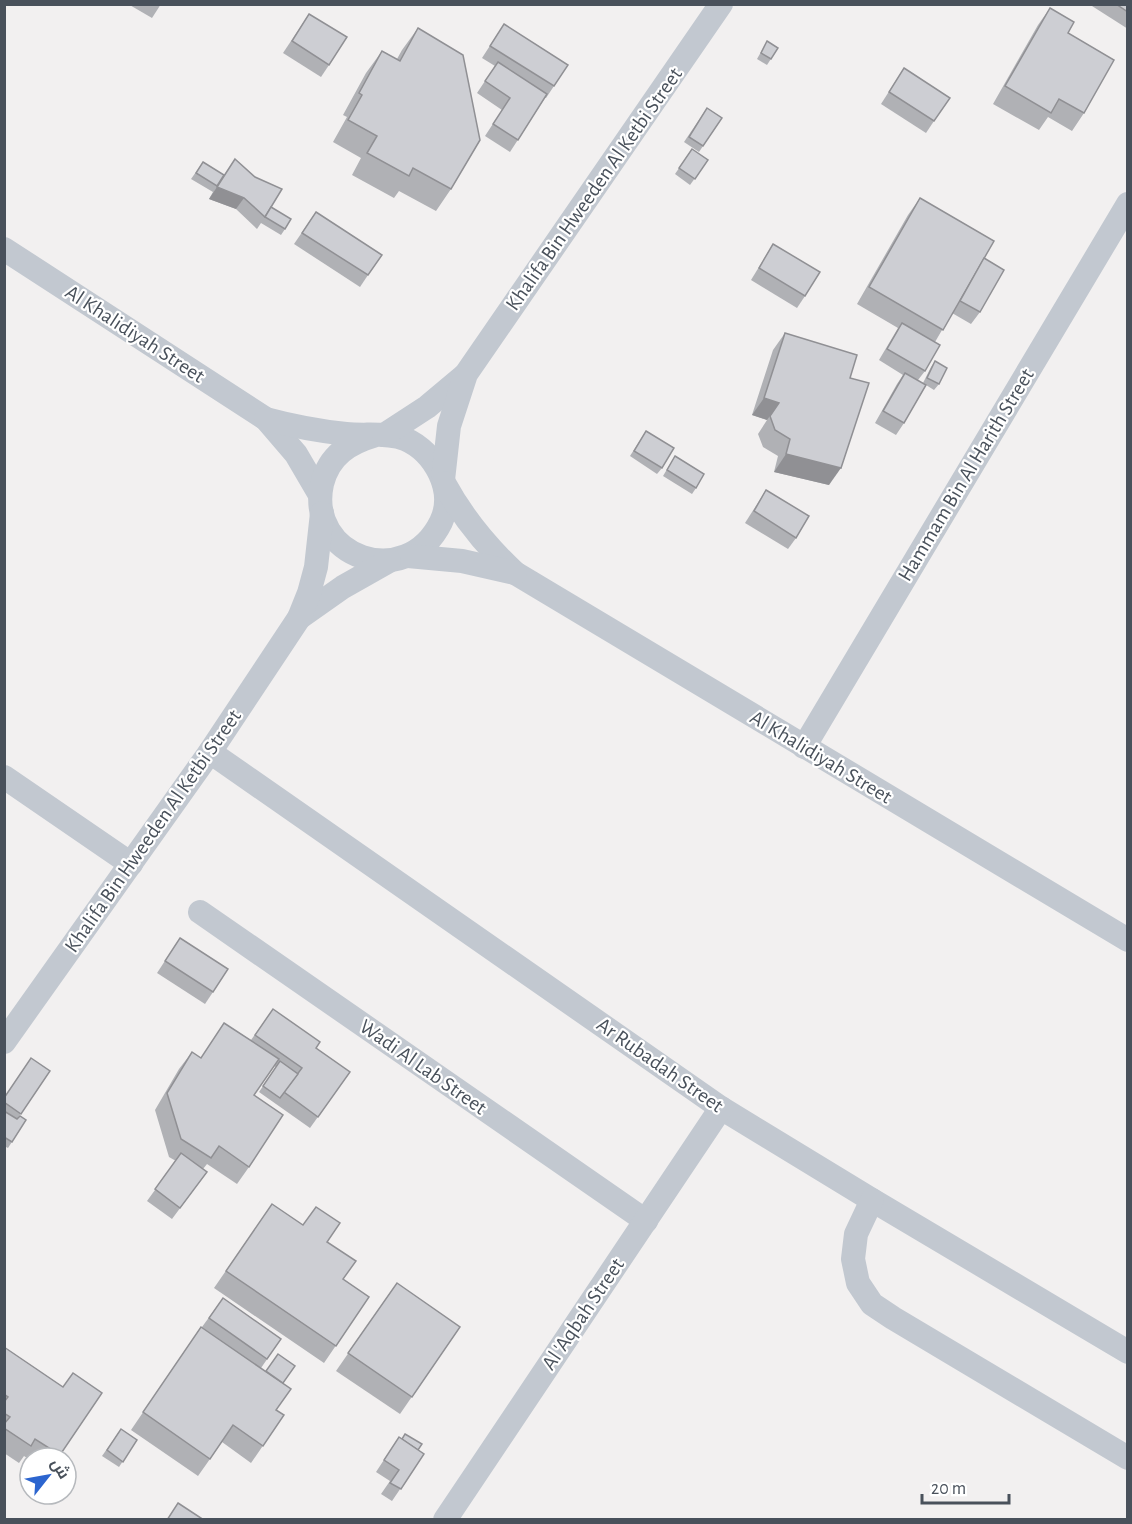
<svg xmlns="http://www.w3.org/2000/svg" width="1132" height="1524" font-family="'Alegreya Sans',Cairo,sans-serif">
  <rect width="100%" height="100%" fill="#f2f0f0"/>
  <g fill="none" stroke-linecap="round" stroke-linejoin="round">
    <!-- street -->
    <g stroke="#c2c8d0" stroke-width="24">
      <path d="M4 249 266 419 296 454 320 495"/>
      <path d="M266 419C292 426 319 431 346 434 365 436 387 432 405 439 435 452 456 491 441 522 406 593 306 557 322 484 329 455 349 443 376 435"/>
      <path d="M384 435 427 407 464 376"/>
      <path d="M443 480 449 426 466 374 721 4"/>
      <path d="M444 483C463 518 486 546 515 573L1128 940"/>
      <path d="M408 556 462 561 515 573"/>
      <path d="M299 618 343 587 389 561"/>
      <path d="M804 747 1128 204"/>
      <path d="M210 752 721 1108 872 1200 1128 1352"/>
      <path d="M4 777 131 864"/>
      <path d="M200 912 646 1221"/>
      <path d="M4 1042 210 752 299 618 309 593 316 567 322 513"/>
      <path d="M872 1200 856 1234 853 1259 858 1283 872 1304 893 1318 1128 1458"/>
      <path d="M445 1520 721 1108"/>
    </g>
  </g>
  <!-- wall -->
  <g fill="#b0b1b5">
    <path d="M128 4H161L152 18Z"/>
    <path d="M1093 4H1128V29L1092 6Z"/>
    <path d="M1050 8 1068 33 1084 113 1072 131 1048 117 1039 130 993 104 1038 25Z"/>
    <path d="M309 14 329 65 321 77 283 53Z"/>
    <path d="M504 24 554 86 546 98H545L510 152 485 136 502 110 477 93 495 66 482 58Z"/>
    <path d="M418 28 451 189 436 211 399 191 394 198 352 175 361 158 333 142 347 117 343 115 366 73 382 51 397 59 402 50Z"/>
    <path d="M767 41 778 48 767 65 757 59Z"/>
    <path d="M904 68 934 121 926 133 881 104Z"/>
    <path d="M707 108 722 118 699 152 684 142Z"/>
    <path d="M692 149 708 160 690 185 675 174Z"/>
    <path d="M235 159 271 207 285 229 281 235 261 223 257 229 236 209 209 199 213 192 191 179 203 162 224 175Z"/>
    <path d="M920 198 984 258 980 312 971 324 952 313 935 342 925 371 918 380 923 383 931 367 935 361 939 384 934 390 926 385 904 423 896 435 875 423 897 384 903 375 879 360 898 328 857 304 908 215Z"/>
    <path d="M316 212 368 275 360 287 294 244Z"/>
    <path d="M773 244 805 296 797 308 751 280Z"/>
    <path d="M785 333 850 378 829 485 774 472 778 456 763 447 758 434 767 420 752 415 773 350Z"/>
    <path d="M646 431 662 468 657 474 630 456Z"/>
    <path d="M675 456 696 488 692 494 663 476Z"/>
    <path d="M766 490 796 538 788 549 745 523Z"/>
    <path d="M180 938 213 992 205 1004 157 973Z"/>
    <path d="M273 1009 316 1048 350 1072 310 1128 259 1092 276 1067 274 1066 254 1095 249 1167 237 1184 207 1164 203 1169 207 1172 172 1219 147 1201 176 1161 169 1157 155 1110 179 1069 192 1052 201 1058 224 1023 251 1040Z"/>
    <path d="M50 1071 17 1119 26 1120 8 1148 4 1146V1097Z"/>
    <path d="M272 1204 327 1242 343 1279 369 1297 324 1363 214 1288Z"/>
    <path d="M397 1283 460 1327 400 1414 336 1371Z"/>
    <path d="M223 1298 281 1339 261 1368 283 1383 276 1410 284 1415 251 1463 222 1442 198 1476 131 1430 201 1327H202Z"/>
    <path d="M4 1347 63 1387 102 1393 58 1458H30V1460L24 1456 19 1463 4 1453Z"/>
    <path d="M121 1429 137 1440 119 1467 102 1456Z"/>
    <path d="M399 1437 424 1454 392 1501 381 1494 390 1481 376 1472Z"/>
  </g>
  <!-- shaded-wall -->
  <g fill="#909094">
    <path d="M217 187 244 198 236 209 209 199Z"/>
    <path d="M764 398 779 403 767 420 752 415Z"/>
    <path d="M786 454 841 468 829 485 774 472Z"/>
  </g>
  <!-- building -->
  <g fill="#cdced3" stroke="#909094" stroke-width="1.5">
    <path d="M1116 4H1128V12Z"/>
    <path d="M1050 8 1074 22 1068 33 1114 60 1084 113 1059 99 1051 113 1005 86Z"/>
    <path d="M309 14 347 37 329 65 292 41Z"/>
    <path d="M504 24 568 65 554 86 490 46Z"/>
    <path d="M418 28 463 55 480 140 451 189 413 168 409 176 367 153 377 136 348 120 362 95 359 93 382 51 400 61Z"/>
    <path d="M767 41 778 48 771 59 761 53Z"/>
    <path d="M498 62 547 94 518 140 493 124 510 98 485 81Z"/>
    <path d="M904 68 950 98 934 121 889 92Z"/>
    <path d="M707 108 722 118 703 146 689 137Z"/>
    <path d="M692 149 708 160 695 179 679 168Z"/>
    <path d="M235 159 255 177 282 189 265 217 244 198 217 187Z"/>
    <path d="M203 162 224 175 217 186 196 173Z"/>
    <path d="M920 198 994 241 943 330 869 287Z"/>
    <path d="M271 207 291 219 285 229 265 217Z"/>
    <path d="M316 212 382 255 368 275 302 233Z"/>
    <path d="M773 244 820 272 805 296 759 268Z"/>
    <path d="M984 258 1004 270 980 312 960 301Z"/>
    <path d="M902 323 940 345 925 371 887 349Z"/>
    <path d="M785 333 857 355 850 378 869 383 841 468 786 454 790 439 775 430 770 416 779 403 764 398Z"/>
    <path d="M935 361 947 368 939 384 927 378Z"/>
    <path d="M905 373 926 385 904 423 883 411Z"/>
    <path d="M646 431 674 448 662 468 634 451Z"/>
    <path d="M675 456 704 474 696 488 667 470Z"/>
    <path d="M766 490 809 516 796 538 754 511Z"/>
    <path d="M180 938 228 969 213 992 165 961Z"/>
    <path d="M273 1009 320 1042 316 1048 350 1072 318 1117 284 1092 302 1068 255 1035Z"/>
    <path d="M224 1023 279 1059 254 1095 283 1115 249 1167 219 1146 211 1158 181 1139 167 1093 192 1052 201 1058Z"/>
    <path d="M31 1058 50 1071 21 1114 4 1102V1098Z"/>
    <path d="M280 1061 298 1074 280 1098 263 1086Z"/>
    <path d="M4 1111 17 1119 20 1116 26 1120 12 1142 4 1137Z"/>
    <path d="M181 1153 207 1172 180 1208 155 1189Z"/>
    <path d="M272 1204 303 1225 316 1207 340 1223 327 1242 356 1261 343 1279 369 1297 336 1346 226 1271Z"/>
    <path d="M397 1283 460 1327 412 1397 348 1353Z"/>
    <path d="M223 1298 281 1339 267 1359 209 1318Z"/>
    <path d="M201 1327 291 1389 276 1410 284 1415 263 1446 233 1425 210 1459 143 1412Z"/>
    <path d="M4 1347 63 1387 73 1373 102 1393 60 1455 35 1439 31 1446 4 1428V1424L10 1417 4 1413V1402L8 1397 4 1394Z"/>
    <path d="M278 1354 295 1366 283 1383 266 1371Z"/>
    <path d="M121 1429 137 1440 123 1462 107 1450Z"/>
    <path d="M405 1434 422 1444 418 1450 402 1439Z"/>
    <path d="M399 1437 424 1454 401 1489 390 1483 399 1470 384 1460Z"/>
    <path d="M178 1503 204 1520H167Z"/>
  </g>
  <g text-anchor="middle" dominant-baseline="central" stroke-width="4.5" stroke-linejoin="round" paint-order="stroke">
    <!-- street labels -->
    <g font-size="21" fill="#49515b" stroke="#fff">
      <text transform="translate(594 189) rotate(-55)">Khalifa Bin Hweeden Al Ketbi Street</text>
      <text transform="translate(135 334) rotate(33)">Al Khalidiyah Street</text>
      <text transform="translate(966 475) rotate(-59)">Hammam Bin Al Harith Street</text>
      <text transform="translate(821 757) rotate(31)">Al Khalidiyah Street</text>
      <text transform="translate(153 831) rotate(-55)">Khalifa Bin Hweeden Al Ketbi Street</text>
      <text transform="translate(660 1065) rotate(35)">Ar Rubadah Street</text>
      <text transform="translate(423 1067) rotate(35)">Wadi Al Lab Street</text>
      <text transform="translate(583 1314) rotate(-56)">Al 'Aqbah Street</text>
    </g>
  </g>
  <!-- border -->
  <rect width="1132" height="1524" fill="none" stroke="#49515b" stroke-width="12"/>
  <!-- north arrow -->
  <g transform="translate(48 1476) rotate(59)"><circle r="28" fill="#ffffff" stroke="#b6b9bd" stroke-width="1.5"/>
  <path d="M0-4.5L10 22L0 15L-10 22Z" fill="#2c65cf"/>
  <text y="-9" font-size="16" font-weight="bold" text-anchor="middle" fill="#49515b">ش</text>
  </g>
  <!-- scale -->
  <path d="M922 1494v9h87v-9" fill="none" stroke="#49515b" stroke-width="3"/>
  <text x="931" y="1494" font-size="18" fill="#49515b" stroke="#ffffff" stroke-width="4.5" paint-order="stroke">20 m</text>
</svg>
